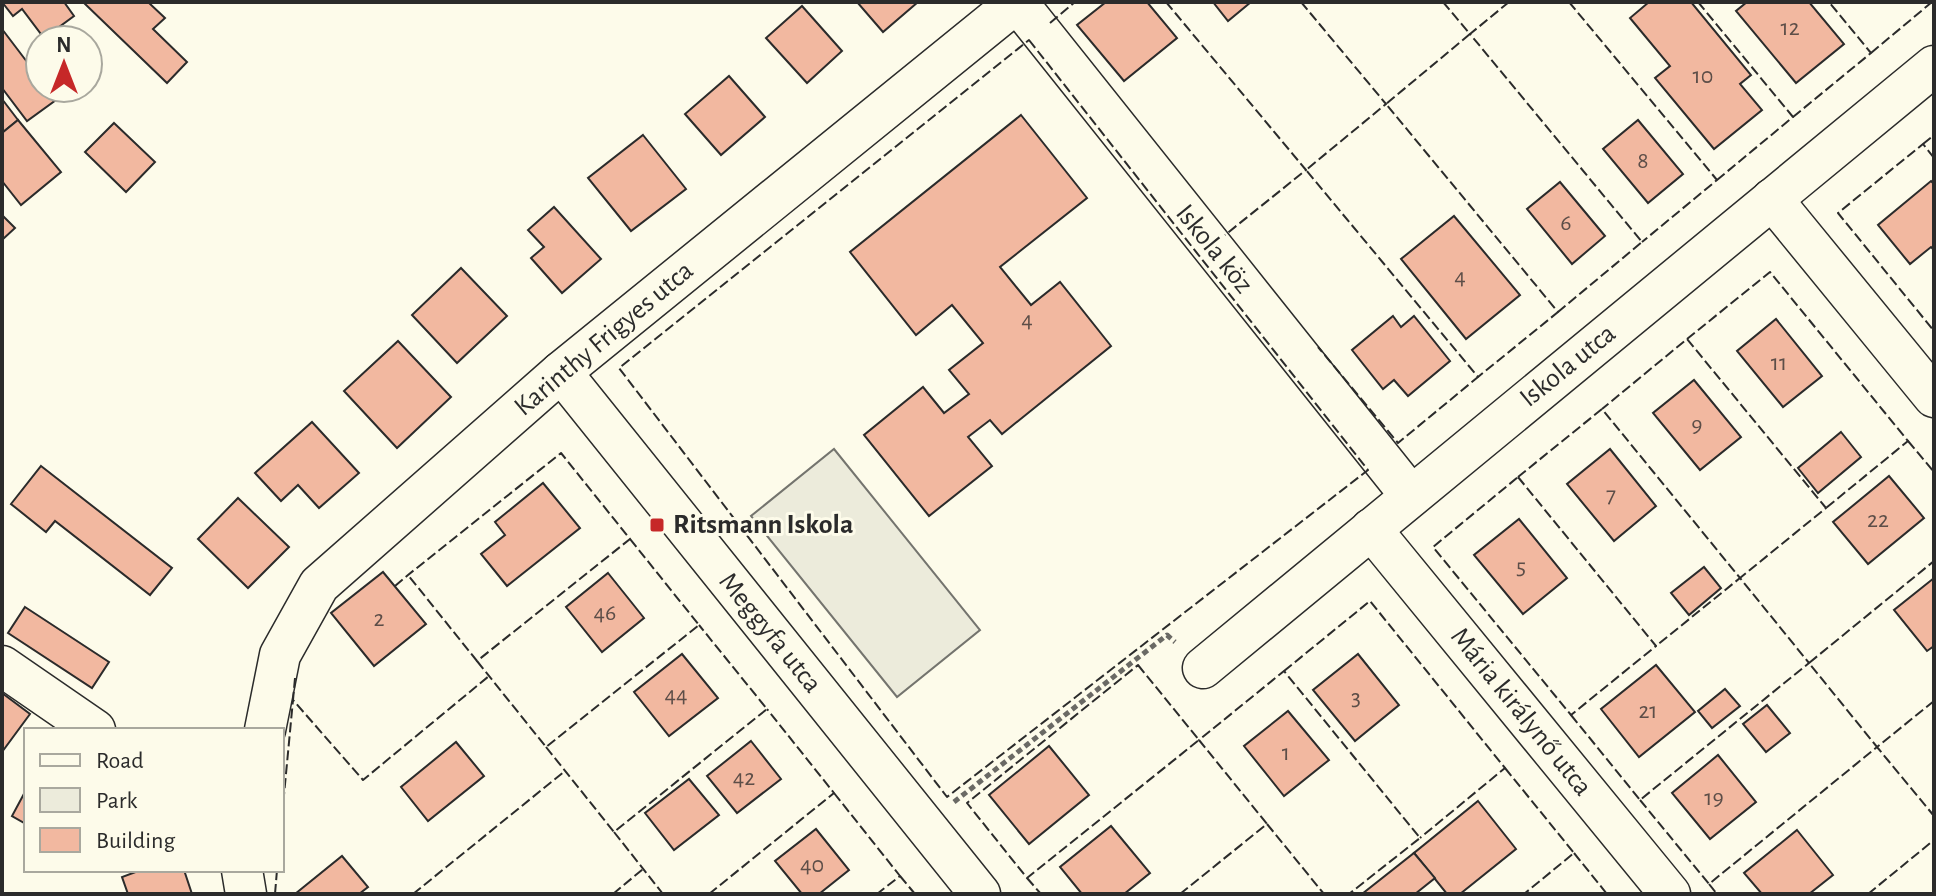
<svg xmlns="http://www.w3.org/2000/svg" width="1936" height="896" font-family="'Alegreya Sans',sans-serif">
  <rect width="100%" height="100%" fill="#fdfbea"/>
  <!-- green -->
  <path fill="#ecebdb" stroke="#74746e" stroke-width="2" d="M834 449 980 630 897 697 751 516Z"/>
  <!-- building -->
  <g fill="#f2b8a0" stroke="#2b2b2b" stroke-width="2">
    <path d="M2 2H64L74 16 44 38 22 9 13 16Z"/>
    <path d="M83 2H148L165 18 153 29 187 62 167 83Z"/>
    <path d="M857 2H918L883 32Z"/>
    <path d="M1106 2H1147L1177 38 1124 81 1077 25Z"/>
    <path d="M1213 2H1251L1228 21Z"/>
    <path d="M1649 2H1691L1751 75 1740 84 1762 110 1714 149 1655 78 1670 66 1630 18Z"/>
    <path d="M1747 2H1809L1844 44 1796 83 1736 11Z"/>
    <path d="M802 6 842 51 807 83 766 38Z"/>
    <path d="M2 29 40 79V88H47L56 100 27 121 2 88Z"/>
    <path d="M729 76 765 117 721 155 685 114Z"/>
    <path d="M2 99 18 120 2 133Z"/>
    <path d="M1021 115 1087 198 1000 267 1031 305 1060 282 1111 346 1002 434 990 420 968 437 992 466 929 516 864 435 923 387 944 413 969 394 949 370 983 343 952 305 916 335 850 252Z"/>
    <path d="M18 120 61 172 21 205 2 181V133Z"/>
    <path d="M1638 120 1683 174 1648 203 1603 149Z"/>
    <path d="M114 123 155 162 126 192 85 152Z"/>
    <path d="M643 135 686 189 631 231 588 178Z"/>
    <path d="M1931 181 1934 184V250L1931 247 1910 264 1878 225Z"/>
    <path d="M1560 182 1605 236 1572 264 1527 209Z"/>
    <path d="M554 207 601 259 562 293 531 258 544 247 528 230Z"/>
    <path d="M2 215 15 228 2 240Z"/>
    <path d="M1454 216 1520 295 1466 339 1401 259Z"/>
    <path d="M461 268 507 316 457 363 412 315Z"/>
    <path d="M1393 316 1401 327 1414 316 1450 361 1408 396 1394 380 1383 389 1352 350Z"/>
    <path d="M1776 319 1822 376 1783 407 1737 351Z"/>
    <path d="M398 341 451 397 397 448 344 391Z"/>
    <path d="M1694 380 1741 437 1700 470 1653 413Z"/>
    <path d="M312 422 359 473 319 508 298 485 281 501 255 473Z"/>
    <path d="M1841 432 1861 457 1818 493 1798 468Z"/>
    <path d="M1610 449 1656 506 1614 541 1567 484Z"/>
    <path d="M41 466 172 568 150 595 55 521 46 532 11 504Z"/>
    <path d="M1889 476 1924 518 1868 564 1833 522Z"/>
    <path d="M543 483 580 528 507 586 481 554 505 535 495 522Z"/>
    <path d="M238 498 289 547 248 588 198 539Z"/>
    <path d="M1519 519 1567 578 1523 614 1474 555Z"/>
    <path d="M1704 567 1721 588 1689 615 1671 593Z"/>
    <path d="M383 572 426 624 374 666 331 613Z"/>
    <path d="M608 573 644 618 602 652 566 607Z"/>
    <path d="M1934 578V646L1927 651 1894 610Z"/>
    <path d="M25 607 109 662 92 688 8 633Z"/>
    <path d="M682 654 718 698 669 736 634 692Z"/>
    <path d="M1358 654 1399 705 1355 741 1313 690Z"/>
    <path d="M1656 665 1695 712 1639 757 1601 709Z"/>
    <path d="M1725 689 1740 706 1712 728 1698 711Z"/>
    <path d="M2 693 30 714 2 752Z"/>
    <path d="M1767 705 1790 733 1766 752 1743 724Z"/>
    <path d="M1288 711 1329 760 1284 796 1244 746Z"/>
    <path d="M751 741 781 779 737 813 707 776Z"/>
    <path d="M456 742 484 776 428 821 401 787Z"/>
    <path d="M1049 746 1089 795 1029 844 989 795Z"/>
    <path d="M1718 755 1756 802 1710 839 1672 793Z"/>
    <path d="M689 779 719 815 674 850 645 813Z"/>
    <path d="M26 790V824L12 816Z"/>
    <path d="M1478 801 1516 849 1460 894H1447L1414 853Z"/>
    <path d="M1111 826 1150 873 1124 894H1082L1060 867Z"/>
    <path d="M816 829 849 870 819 894H802L775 861Z"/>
    <path d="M1797 830 1833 875 1809 894H1762L1744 873Z"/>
    <path d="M1414 853 1435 878 1415 894H1362Z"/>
    <path d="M342 856 368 887 359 894H295Z"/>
    <path d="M141 870H184L192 894H128L122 877Z"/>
  </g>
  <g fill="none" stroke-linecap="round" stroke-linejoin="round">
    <!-- minor casing -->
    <g stroke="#2b2b2b" stroke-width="43">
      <g id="minor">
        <path d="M1017 2 1411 496"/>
        <path d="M1772 199 1934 397"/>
        <path d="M561 372 980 894"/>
        <path d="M1371 529 1670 894"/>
        <path d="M2 666 95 730"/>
        <path d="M1203 668 1934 66"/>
        <path d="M265 730 280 655 319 585 561 372 1017 2"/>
        <path d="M242 870 246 894"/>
      </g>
    </g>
    <!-- path -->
    <path stroke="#6a6964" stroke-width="5" stroke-dasharray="6 4" stroke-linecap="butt" d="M954 802 1167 635 1175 642"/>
    <!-- minor -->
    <use href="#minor" stroke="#fdfbea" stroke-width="40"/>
    <!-- fence -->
    <g stroke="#2b2b2b" stroke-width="2" stroke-dasharray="10 4" stroke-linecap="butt">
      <path d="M1166 2 1306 170 1225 235"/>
      <path d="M1301 2 1386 104 1306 170 1478 377 1398 443 1318 347"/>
      <path d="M1443 2 1470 34 1386 104 1558 312 1478 377"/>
      <path d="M1509 2 1470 34 1642 242 1558 312"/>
      <path d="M1569 2 1717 180 1642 242"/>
      <path d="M1698 2 1793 117 1717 180"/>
      <path d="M1050 23 1075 2"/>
      <path d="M1029 40 1368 470 947 797 619 368Z"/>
      <path d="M1871 53 1932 2"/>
      <path d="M1793 117 1871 53 1829 2"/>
      <path d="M1923 144 1934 135"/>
      <path d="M1934 158 1923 144 1838 213 1934 331"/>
      <path d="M1687 339 1770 272 1908 441 1826 508"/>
      <path d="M1908 441 1934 472"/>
      <path d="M1518 477 1656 646 1571 715 1433 547Z"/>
      <path d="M1518 477 1602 409 1740 578 1656 646"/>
      <path d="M395 586 408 575 561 453 630 539 477 661 408 575"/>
      <path d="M477 661 546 747 699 625 630 539"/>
      <path d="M1138 665 1199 740 1027 878 967 803Z"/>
      <path d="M1284 671 1370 601 1505 768 1420 838"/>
      <path d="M295 678 293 700 363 780 489 676"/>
      <path d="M1934 701 1877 747 1934 816"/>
      <path d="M1571 715 1640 800 1809 663 1740 578 1826 508 1687 339 1602 409"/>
      <path d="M546 747 614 832 767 709 699 625"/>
      <path d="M1505 768 1574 853 1524 894"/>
      <path d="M834 793 900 876 877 894"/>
      <path d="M1640 800 1709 884 1877 747 1809 663 1934 561"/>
      <path d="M282 816 293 700"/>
      <path d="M1267 824 1324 894"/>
      <path d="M614 832 663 894"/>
      <path d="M1574 853 1607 894"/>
      <path d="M900 876 915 894"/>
      <path d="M1027 878 1041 894"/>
      <path d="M1709 884 1717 894"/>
      <path d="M275 894 277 870"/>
      <path d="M413 894 565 771"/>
      <path d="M613 894 643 869"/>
      <path d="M709 894 834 793 767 709"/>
      <path d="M1180 894 1267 824 1199 740 1284 671 1420 838 1349 894"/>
      <path d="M1868 894 1934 840"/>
    </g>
  </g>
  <!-- markers -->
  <rect fill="#c62828" stroke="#fdfbea" stroke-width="3" x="649" y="517" width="16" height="16" rx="4"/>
  <g text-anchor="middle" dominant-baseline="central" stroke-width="6" stroke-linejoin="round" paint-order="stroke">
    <!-- number labels -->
    <g font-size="24" fill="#5d4e48">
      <text x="1790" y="28">12</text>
      <text x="1703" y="76">10</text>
      <text x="1643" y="161">8</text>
      <text x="1566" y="223">6</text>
      <text x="1460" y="277">4</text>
      <text x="1027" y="320">4</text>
      <text x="1779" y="363">11</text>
      <text x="1697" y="425">9</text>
      <text x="1611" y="495">7</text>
      <text x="1878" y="520">22</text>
      <text x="1521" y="567">5</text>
      <text x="605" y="613">46</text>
      <text x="379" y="619">2</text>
      <text x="676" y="695">44</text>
      <text x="1356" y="698">3</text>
      <text x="1648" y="711">21</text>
      <text x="1286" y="753">1</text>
      <text x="744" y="778">42</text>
      <text x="1714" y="798">19</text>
      <text x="812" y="865">40</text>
    </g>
    <!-- street labels -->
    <g font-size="28" fill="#2b2b2b" stroke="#fdfbea">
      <text transform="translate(1214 249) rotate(51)">Iskola köz</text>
      <text transform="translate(604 339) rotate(-40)">Karinthy Frigyes utca</text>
      <text transform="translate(1568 366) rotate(-39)">Iskola utca</text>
      <text transform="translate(770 633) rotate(51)">Meggyfa utca</text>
      <text transform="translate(1521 712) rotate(51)">Mária királynő utca</text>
    </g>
    <!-- poi labels -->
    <g font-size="28" font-weight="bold" fill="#2b2b2b" stroke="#fdfbea" text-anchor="start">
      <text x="673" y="525">Ritsmann Iskola</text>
    </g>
  </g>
  <!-- border -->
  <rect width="1936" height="896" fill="none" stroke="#2b2b2b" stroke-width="8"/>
  <!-- legend -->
  <rect x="24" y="728" width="260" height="144" fill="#fdfbea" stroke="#a9a89e" stroke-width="2"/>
  <rect x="40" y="754" width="40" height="12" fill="#fdfbea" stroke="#a9a89e" stroke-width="2"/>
  <text x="96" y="768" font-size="24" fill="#2b2b2b">Road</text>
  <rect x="40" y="788" width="40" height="24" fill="#ecebdb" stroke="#a9a89e" stroke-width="2"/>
  <text x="96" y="808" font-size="24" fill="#2b2b2b">Park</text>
  <rect x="40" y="828" width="40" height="24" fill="#f2b8a0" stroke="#a9a89e" stroke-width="2"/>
  <text x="96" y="848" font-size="24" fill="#2b2b2b">Building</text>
  <!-- north arrow -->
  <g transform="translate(64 64)"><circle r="38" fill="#fdfbea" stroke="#a9a89e" stroke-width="2"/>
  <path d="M0-6L14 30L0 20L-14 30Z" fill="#c62828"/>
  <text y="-12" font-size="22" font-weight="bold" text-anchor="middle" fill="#2b2b2b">N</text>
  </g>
</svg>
